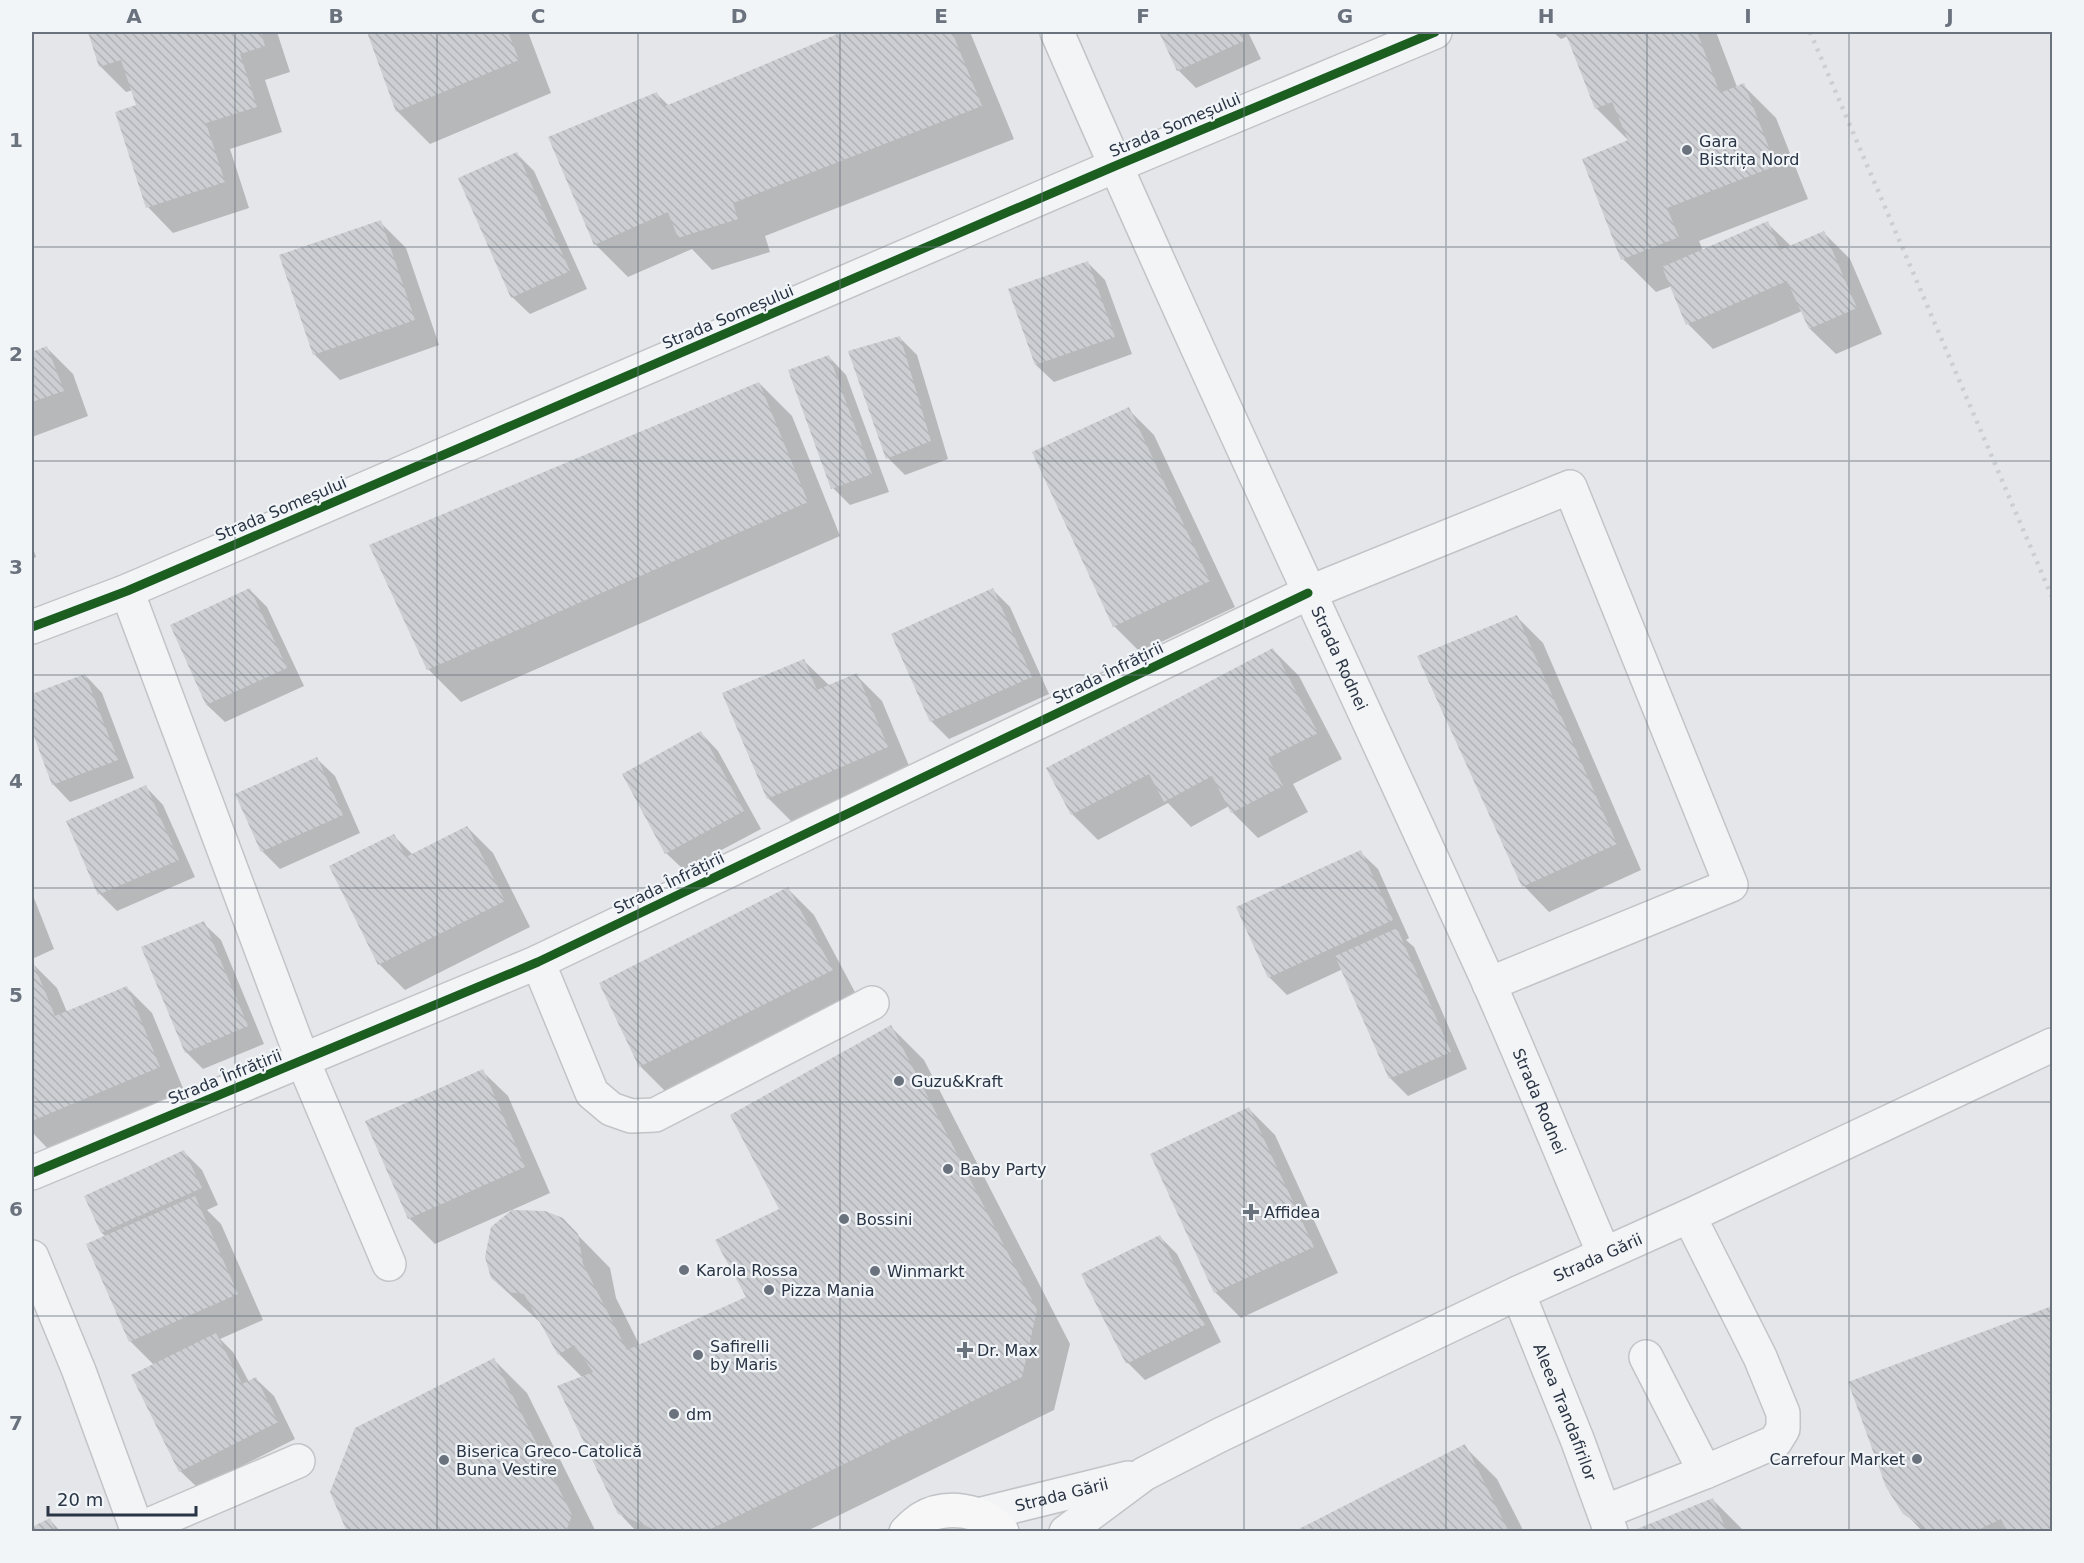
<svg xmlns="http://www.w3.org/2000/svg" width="2084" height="1563" font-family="'DejaVu Sans',sans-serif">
  <defs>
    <pattern id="building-back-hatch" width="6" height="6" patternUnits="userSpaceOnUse" patternTransform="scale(1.5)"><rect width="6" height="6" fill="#ccced2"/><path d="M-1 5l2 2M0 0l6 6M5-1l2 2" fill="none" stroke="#afb2b6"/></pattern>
  </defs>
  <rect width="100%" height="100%" fill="#e4e6e9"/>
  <!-- shadow -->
  <g fill="#0003">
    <path d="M89 32H277L290 72 265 80 282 132 230 149 249 208 173 233 148 207 138 106 133 90 126 92 101 67Z"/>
    <path d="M369 32H528L551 93 430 144 397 111Z"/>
    <path d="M846 32H970L1014 139 765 236 770 252 712 270 692 249 628 277 595 244 657 94 669 106Z"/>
    <path d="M1161 32H1248L1261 59 1196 88 1178 70Z"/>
    <path d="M1553 32H1716L1737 87 1743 85 1776 118 1808 199 1699 241 1703 251 1767 223 1792 247 1824 233 1850 259 1882 334 1836 354 1810 329 1802 311 1713 349 1688 324 1672 286 1656 292 1623 259 1629 141 1596 108 1568 36 1561 39Z"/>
    <path d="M517 154 534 171 587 289 530 314 512 297Z"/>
    <path d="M380 222 406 248 439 345 340 380 314 354Z"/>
    <path d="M1087 262 1105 280 1132 354 1054 382 1036 365 1010 290Z"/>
    <path d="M900 338 917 355 948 459 905 475 888 458Z"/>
    <path d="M47 348 73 374 88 416 32 437V354Z"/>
    <path d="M829 357 846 375 889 492 850 505 833 488Z"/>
    <path d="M759 383 792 416 840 536 461 702 428 669Z"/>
    <path d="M1128 409 1154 435 1235 607 1140 652 1114 626Z"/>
    <path d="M32 545 36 557 32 559Z"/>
    <path d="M250 590 267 607 304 686 225 722 207 705 172 626Z"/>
    <path d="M993 590 1010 607 1049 694 949 739 931 721Z"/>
    <path d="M1517 617 1543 643 1641 870 1549 912 1524 886 1419 657Z"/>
    <path d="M1273 650 1299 676 1342 759 1293 784 1308 812 1258 838 1232 812 1229 806 1191 827 1168 803 1098 840 1072 814 1048 769Z"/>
    <path d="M803 660 830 686 856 675 882 701 912 773 794 824 768 798Z"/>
    <path d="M85 675 102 693 134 778 70 802 53 784 32 727V696Z"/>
    <path d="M701 733 718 751 761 829 684 870 666 853Z"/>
    <path d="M317 759 335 776 360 833 280 869 262 851Z"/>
    <path d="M146 787 163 805 195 877 117 911 100 894Z"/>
    <path d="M467 827 493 853 530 927 405 990 379 964 393 835 413 855Z"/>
    <path d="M1360 852 1378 869 1409 938 1406 940 1414 947 1467 1069 1408 1096 1390 1078 1343 969 1287 995 1269 977Z"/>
    <path d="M788 889 814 915 857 996 666 1092 640 1066Z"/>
    <path d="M32 893 54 949 32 959Z"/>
    <path d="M203 923 221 940 264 1044 203 1069 186 1052Z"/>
    <path d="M32 963 57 988 67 1012 126 987 152 1013 185 1093 49 1150 32 1132Z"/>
    <path d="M891 1027 924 1060 1070 1344 1054 1410 805 1532H637L619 1513 583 1378 559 1354 542 1324 492 1278 562 1219 610 1268 616 1298 640 1346 748 1297 781 1209Z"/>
    <path d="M482 1071 508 1096 550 1193 435 1244 409 1218Z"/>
    <path d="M1249 1109 1275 1135 1338 1273 1241 1318 1215 1292Z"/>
    <path d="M184 1152 202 1170 218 1205 207 1210 221 1224 263 1320 220 1339 233 1352 249 1382 256 1379 274 1396 295 1439 198 1488 180 1471 154 1365 130 1341 106 1237 102 1233 86 1196Z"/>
    <path d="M1159 1236 1177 1254 1221 1342 1145 1380 1128 1363Z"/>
    <path d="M2052 1307V1532H1923L1905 1513 1850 1383Z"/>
    <path d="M494 1360 527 1393 596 1532H349Z"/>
    <path d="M1464 1446 1497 1479 1524 1532H1296Z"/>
    <path d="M1713 1500 1745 1532H1636Z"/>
    <path d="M50 1520 61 1532H32V1529Z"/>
  </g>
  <!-- building -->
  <g fill="url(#building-back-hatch)">
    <path d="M88 32H261L265 46 240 54 257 107 206 123 225 182 146 208 115 112 136 105 121 60 99 67Z"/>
    <path d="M367 32H508L519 60 396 112Z"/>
    <path d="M842 32H952L982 106 733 203 738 219 678 238 668 212 594 245 548 137 657 92 663 107Z"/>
    <path d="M1159 32H1240L1244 41 1177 71Z"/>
    <path d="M1565 32H1697L1720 93 1744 83 1776 166 1667 208 1679 237 1621 260 1582 159 1628 140 1612 102 1595 109Z"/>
    <path d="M517 152 570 271 511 298 458 178Z"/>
    <path d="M381 220 415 320 313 355 279 255Z"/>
    <path d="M1768 221 1780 250 1824 231 1857 308 1809 329 1787 281 1686 325 1662 267Z"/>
    <path d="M1088 261 1115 337 1035 365 1008 289Z"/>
    <path d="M900 336 931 441 886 459 848 351Z"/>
    <path d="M47 346 64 391 32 402V352Z"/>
    <path d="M829 355 872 474 831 489 788 370Z"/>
    <path d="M759 382 808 502 427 670 369 545Z"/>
    <path d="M1129 407 1210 581 1113 627 1032 452Z"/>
    <path d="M250 588 287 668 206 705 170 625Z"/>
    <path d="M993 588 1032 677 930 722 891 634Z"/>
    <path d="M1517 615 1617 844 1522 887 1417 656Z"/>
    <path d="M1273 648 1318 733 1268 758 1283 786 1231 813 1212 776 1164 802 1149 774 1071 815 1046 768Z"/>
    <path d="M804 659 817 690 857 673 888 747 767 799 722 693Z"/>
    <path d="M85 674 118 760 52 785 32 731V694Z"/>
    <path d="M701 731 744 811 665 854 622 774Z"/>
    <path d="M317 757 343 815 261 852 235 794Z"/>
    <path d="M146 785 179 860 98 895 66 821Z"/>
    <path d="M467 826 505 901 378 965 329 866 394 834 406 857Z"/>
    <path d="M1361 850 1393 920 1268 978 1236 907Z"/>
    <path d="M788 887 833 970 639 1067 599 983Z"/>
    <path d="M204 921 248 1026 185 1053 141 947Z"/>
    <path d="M1397 928 1451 1052 1389 1079 1335 956Z"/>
    <path d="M32 960 55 1016 127 986 160 1067 32 1121Z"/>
    <path d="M891 1025 1037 1310 1022 1377 705 1532H660L618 1514 557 1386 593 1372 574 1345 558 1355 524 1294 507 1292 491 1278 485 1257 491 1227 512 1210 545 1211 563 1218 578 1234 583 1264 627 1350 746 1297 715 1240 779 1209 730 1115Z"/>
    <path d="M483 1069 525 1167 408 1219 365 1121Z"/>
    <path d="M1249 1107 1314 1247 1214 1293 1150 1154Z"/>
    <path d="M184 1150 202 1188 101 1233 84 1196Z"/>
    <path d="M195 1196 238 1294 129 1342 86 1244Z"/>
    <path d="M1160 1235 1205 1325 1126 1364 1081 1274Z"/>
    <path d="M2052 1306V1532H2007L2001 1519 1974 1532H1930L1903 1514 1886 1487 1848 1382Z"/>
    <path d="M216 1333 242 1384 256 1377 278 1422 179 1472 131 1375Z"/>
    <path d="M494 1358 572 1515 566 1532H347L330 1492 355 1428Z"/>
    <path d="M1465 1444 1509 1532H1293Z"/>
    <path d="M1713 1498 1727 1532H1632V1531Z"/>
    <path d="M50 1518 56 1532H32V1527Z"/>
  </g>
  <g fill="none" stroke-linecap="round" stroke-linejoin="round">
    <!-- minor casing -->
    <g stroke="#c2c4c7" stroke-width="36">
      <g id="minor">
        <path id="s1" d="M1057 32C1195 350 1344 665 1488 981 1528 1071 1565 1163 1604 1254"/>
        <path d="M127 591 303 1061 389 1264"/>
        <path d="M32 627 127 591 1115 166 1435 32"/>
        <path d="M538 962 592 1093 611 1109 631 1116 655 1115 872 1003"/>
        <path d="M32 1173 538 962 1308 593 1570 487 1731 885 1489 984"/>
        <path d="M32 1257 79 1371 138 1532"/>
        <path id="s2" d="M1518 1293 1577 1439 1611 1532"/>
        <path d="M1646 1357 1705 1472"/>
        <path d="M1604 1512 1705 1472 1775 1442 1783 1429V1413L1760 1357 1689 1216"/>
        <path id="s3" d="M978 1515 1128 1478"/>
        <path d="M137 1530 298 1461"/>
        <path id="s4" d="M1066 1532 1144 1474 1220 1435 1518 1293 1689 1216 2052 1045"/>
      </g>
    </g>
    <!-- major casing -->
    <g stroke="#c0c3c7" stroke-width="36">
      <path id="major" d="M906 1532C911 1527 916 1522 921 1519 945 1504 984 1509 1002 1532"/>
    </g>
    <!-- minor -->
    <use href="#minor" stroke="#f3f4f6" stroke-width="33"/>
    <!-- major -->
    <use href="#major" stroke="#f7f7f7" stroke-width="33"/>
    <!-- rail -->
    <path stroke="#ccced1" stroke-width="4.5" stroke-dasharray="3 6" stroke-linecap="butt" d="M1810 32 2052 597"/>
    <!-- cycleway casing -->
    <g stroke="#f2f5f8" stroke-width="13">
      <g id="cycleway">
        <path d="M32 627 127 591 1115 166 1435 32"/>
        <path d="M32 1173 538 962 1308 593"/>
      </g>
    </g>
    <!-- cycleway -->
    <use href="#cycleway" stroke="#1b5e20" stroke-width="9"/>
  </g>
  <!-- grid -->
  <path fill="none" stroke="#6a727e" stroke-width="1.5" stroke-opacity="0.55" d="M235 32V1532M437 32V1532M638 32V1532M840 32V1532M1042 32V1532M1244 32V1532M1446 32V1532M1647 32V1532M1849 32V1532M32 247H2052M32 461H2052M32 675H2052M32 888H2052M32 1102H2052M32 1316H2052"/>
  <!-- markers -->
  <g fill="#6a727e" stroke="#f2f5f8" stroke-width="2">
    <circle cx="1687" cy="150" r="6"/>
    <circle cx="899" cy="1081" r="6"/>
    <circle cx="948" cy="1169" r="6"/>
    <path d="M1248 1203h6v6h6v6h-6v6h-6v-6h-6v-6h6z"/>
    <circle cx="844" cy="1219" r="6"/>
    <circle cx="684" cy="1270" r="6"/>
    <circle cx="875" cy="1271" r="6"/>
    <circle cx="769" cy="1290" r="6"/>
    <path d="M962 1341h6v6h6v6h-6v6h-6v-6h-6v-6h6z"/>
    <circle cx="698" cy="1355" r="6"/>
    <circle cx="674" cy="1414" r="6"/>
    <circle cx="1917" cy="1459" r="6"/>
    <circle cx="444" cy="1460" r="6"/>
  </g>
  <g text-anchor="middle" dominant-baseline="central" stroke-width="4.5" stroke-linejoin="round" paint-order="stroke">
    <!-- street labels -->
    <g font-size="16" fill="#293444" stroke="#f2f5f8">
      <text transform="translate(1175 125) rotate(-23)">Strada Someșului</text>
      <text transform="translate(728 317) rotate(-23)">Strada Someșului</text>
      <text transform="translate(281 509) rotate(-23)">Strada Someșului</text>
      <text stroke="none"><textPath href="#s1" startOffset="687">Strada Rodnei</textPath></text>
      <text transform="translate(1108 673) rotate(-26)">Strada Înfrățirii</text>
      <text transform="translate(669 883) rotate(-26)">Strada Înfrățirii</text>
      <text transform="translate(225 1077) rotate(-22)">Strada Înfrățirii</text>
      <text stroke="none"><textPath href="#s1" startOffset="1173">Strada Rodnei</textPath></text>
      <text stroke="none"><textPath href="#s4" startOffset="600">Strada Gării</textPath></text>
      <text stroke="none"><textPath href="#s2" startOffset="128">Aleea Trandafirilor</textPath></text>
      <text stroke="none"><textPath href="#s3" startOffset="86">Strada Gării</textPath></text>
    </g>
    <!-- poi labels -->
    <g font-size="16" fill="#293444" stroke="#f2f5f8" text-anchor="start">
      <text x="1699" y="141">Gara<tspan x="1699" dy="18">Bistrița Nord</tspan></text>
      <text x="911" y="1081">Guzu&amp;Kraft</text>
      <text x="960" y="1169">Baby Party</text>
      <text x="1264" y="1212">Affidea</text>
      <text x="856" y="1219">Bossini</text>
      <text x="696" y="1270">Karola Rossa</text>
      <text x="887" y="1271">Winmarkt</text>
      <text x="781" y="1290">Pizza Mania</text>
      <text x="710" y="1346">Safirelli<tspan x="710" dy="18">by Maris</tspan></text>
      <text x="977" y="1350">Dr. Max</text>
      <text x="686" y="1414">dm</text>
      <text x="456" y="1451">Biserica Greco-Catolică<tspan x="456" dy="18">Buna Vestire</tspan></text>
      <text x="1905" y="1459" text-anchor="end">Carrefour Market</text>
    </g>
  </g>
  <!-- border -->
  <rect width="2084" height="1563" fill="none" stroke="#f2f5f8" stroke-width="66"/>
  <!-- scale -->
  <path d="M48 1506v9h148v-9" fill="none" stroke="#293444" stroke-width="3"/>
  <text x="57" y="1506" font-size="18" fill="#293444" stroke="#f2f5f8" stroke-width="4.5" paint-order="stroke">20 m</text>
  <rect x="33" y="33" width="2018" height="1497" fill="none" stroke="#6a727e" stroke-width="2"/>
  <g font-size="20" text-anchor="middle" font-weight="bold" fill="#6a727e">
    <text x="134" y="23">A</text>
    <text x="336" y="23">B</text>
    <text x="538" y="23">C</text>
    <text x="739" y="23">D</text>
    <text x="941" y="23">E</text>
    <text x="1143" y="23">F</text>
    <text x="1345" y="23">G</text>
    <text x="1546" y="23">H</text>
    <text x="1748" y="23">I</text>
    <text x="1950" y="23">J</text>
    <text x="16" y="147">1</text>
    <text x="16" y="361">2</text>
    <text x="16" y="574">3</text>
    <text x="16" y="788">4</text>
    <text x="16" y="1002">5</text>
    <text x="16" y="1216">6</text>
    <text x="16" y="1430">7</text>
  </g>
</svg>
